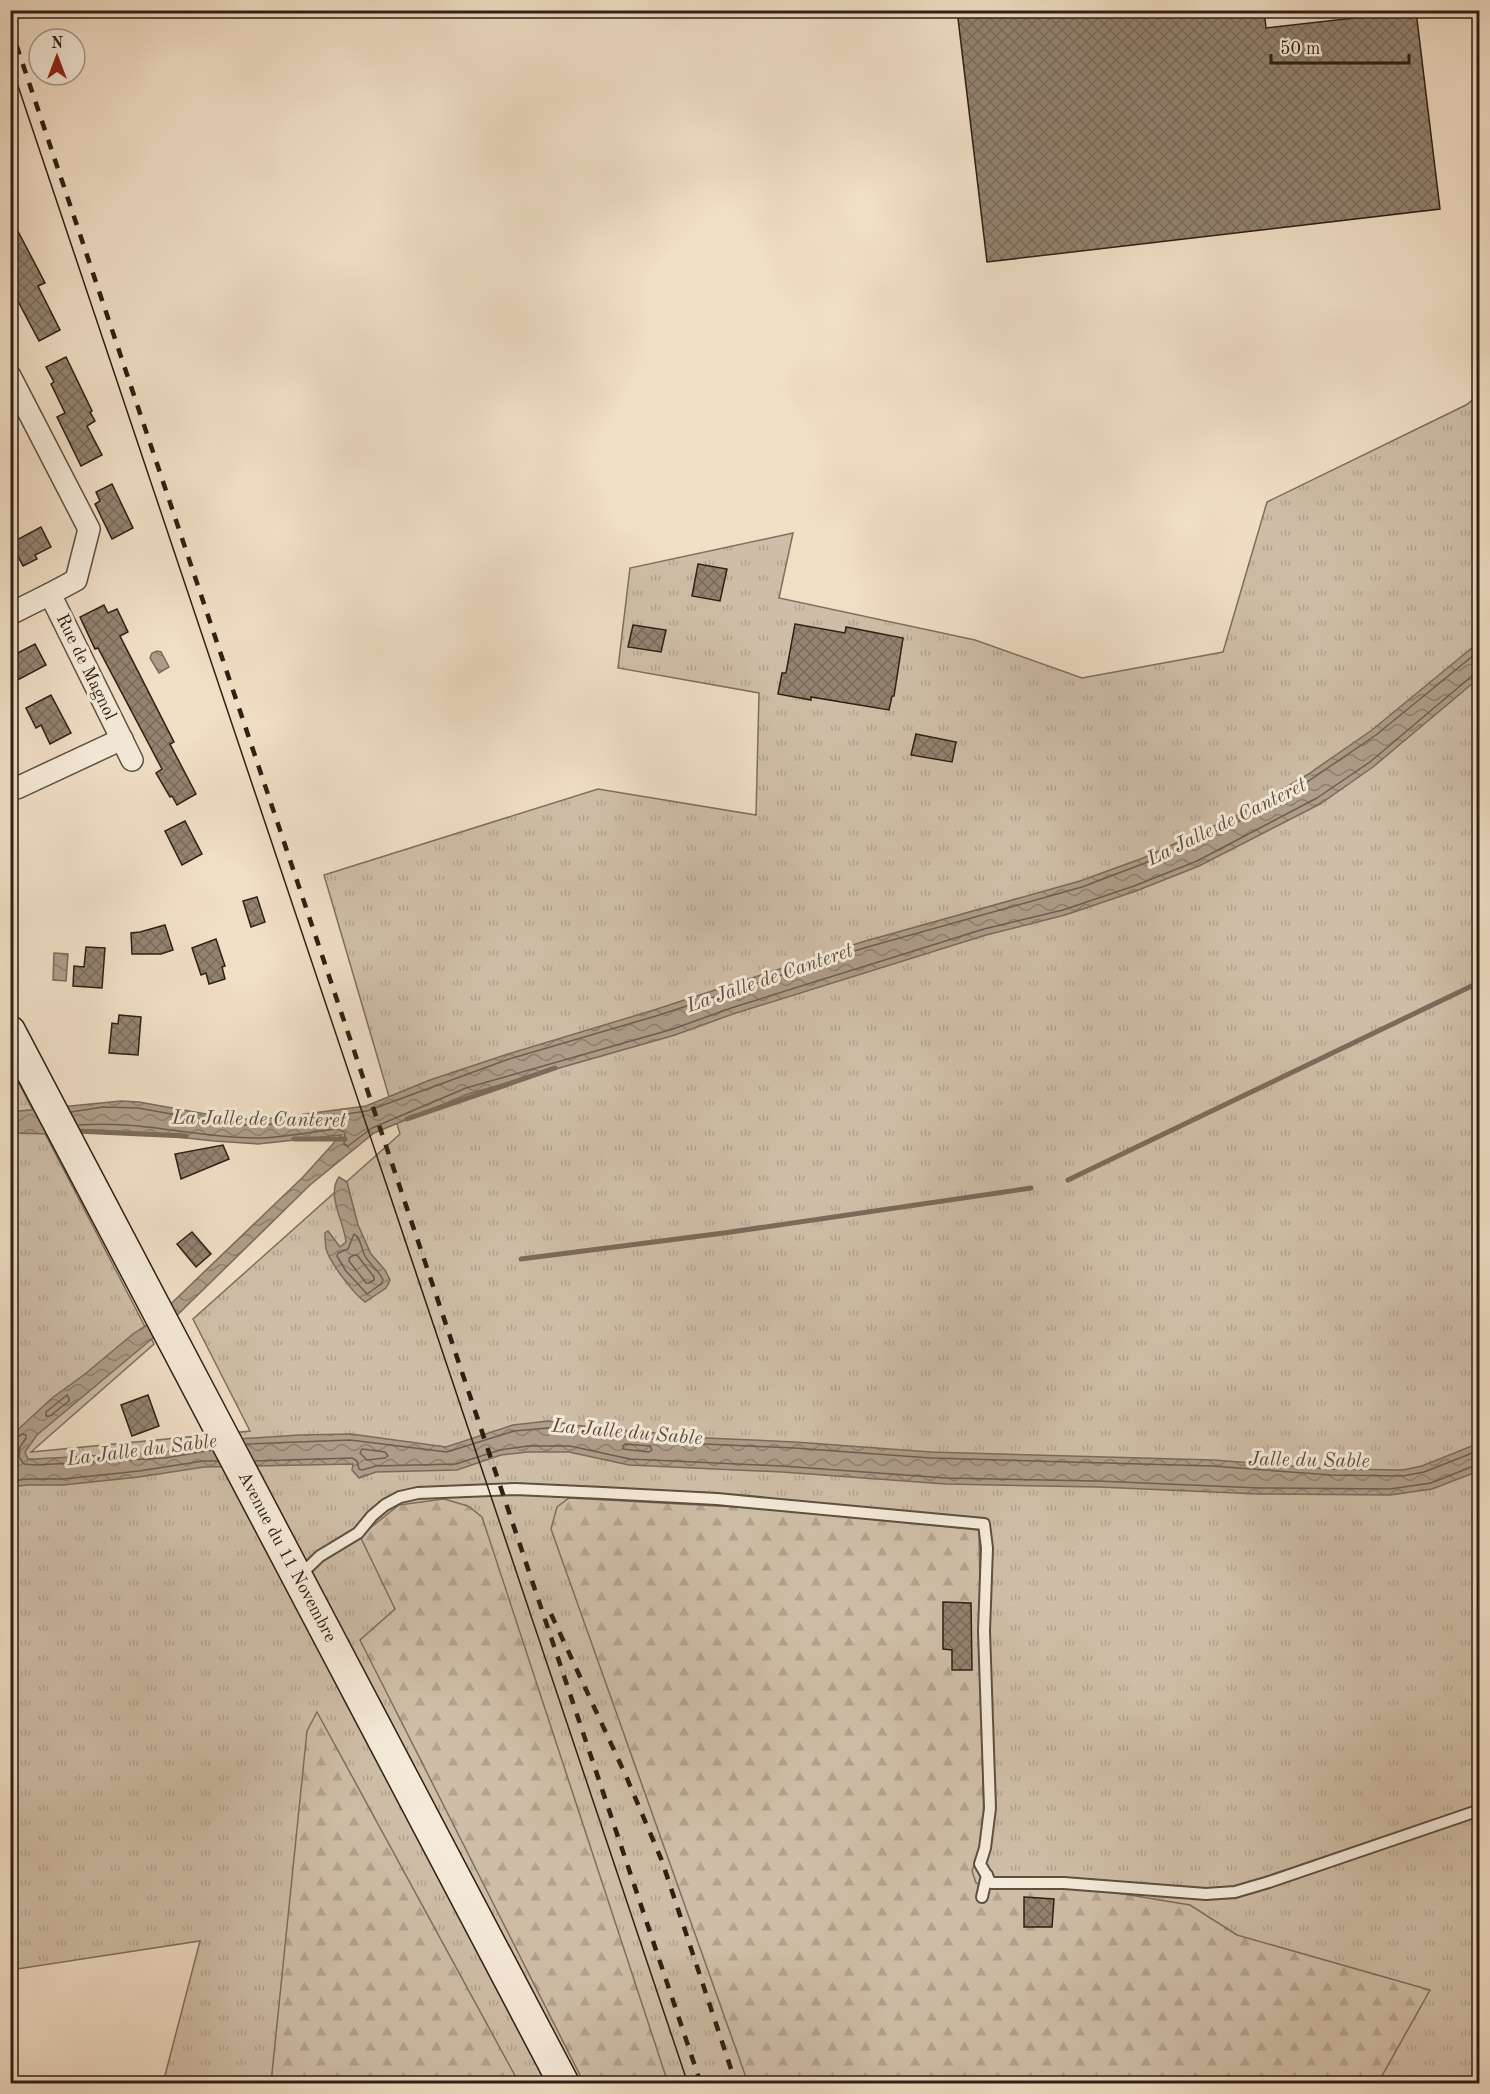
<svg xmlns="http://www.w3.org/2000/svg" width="1490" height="2094" font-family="'Old Standard TT',serif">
  <defs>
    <pattern id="grass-tufts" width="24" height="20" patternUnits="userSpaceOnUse" patternTransform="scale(1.5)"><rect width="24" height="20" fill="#cfbea7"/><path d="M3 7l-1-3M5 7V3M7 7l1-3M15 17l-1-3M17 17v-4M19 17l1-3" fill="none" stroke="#b2a38f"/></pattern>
    <pattern id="forest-firs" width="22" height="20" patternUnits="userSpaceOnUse" patternTransform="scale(1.5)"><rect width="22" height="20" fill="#cfbea7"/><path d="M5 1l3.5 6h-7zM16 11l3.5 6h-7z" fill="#b2a38f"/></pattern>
    <pattern id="water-waves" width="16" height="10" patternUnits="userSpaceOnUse" patternTransform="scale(1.5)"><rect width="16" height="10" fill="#ae9d89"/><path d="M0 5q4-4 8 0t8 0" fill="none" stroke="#8e806f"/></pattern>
    <pattern id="building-cross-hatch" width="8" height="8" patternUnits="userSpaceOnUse" patternTransform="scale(1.5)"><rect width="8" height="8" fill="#938370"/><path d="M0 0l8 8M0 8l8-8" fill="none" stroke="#786b5b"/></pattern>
  </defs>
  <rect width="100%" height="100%" fill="#f0dec5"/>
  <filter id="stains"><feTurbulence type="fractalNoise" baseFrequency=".00333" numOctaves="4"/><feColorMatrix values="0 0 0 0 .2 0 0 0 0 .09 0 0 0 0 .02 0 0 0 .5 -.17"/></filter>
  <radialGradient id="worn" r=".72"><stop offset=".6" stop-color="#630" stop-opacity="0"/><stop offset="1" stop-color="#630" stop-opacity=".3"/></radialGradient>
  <!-- grass -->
  <path fill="url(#grass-tufts)" stroke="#7e6f5e" stroke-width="1.5" d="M1479 395V2083H163L200 1941 11 1970 10 1066 154 1344 31 1452 250 1431 193 1319 400 1134 324 875 598 789 756 815 759 693 618 668 630 568 793 533 779 598 975 640 1082 678 1223 652 1267 502 1466 405Z"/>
  <!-- forest -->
  <g fill="url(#forest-firs)" stroke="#7e6f5e" stroke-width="1.5">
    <path d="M569 1498 775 1509 979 1530 984 1831 972 1871 976 1883 993 1888 1093 1889 1190 1905 1237 1935 1430 1990 1378 2083H748L551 1529 557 1507Z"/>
    <path d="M444 1499 468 1506 482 1517 668 2083H584L360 1640 395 1609 360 1536 399 1505Z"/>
    <path d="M317 1712 519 2083H271L307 1731Z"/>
  </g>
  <!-- water -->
  <g fill="url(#water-waves)" stroke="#7b6b5a" stroke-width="1.5">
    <path d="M1479 642V678L1373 767 1320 804 1199 866 1136 891 1065 915 986 935 733 1014 675 1035 468 1094 374 1133 310 1185 160 1332 37 1435 25 1452 28 1459H34L165 1452 237 1439 299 1435 351 1434 446 1447 513 1425 548 1421 610 1430 641 1431 683 1437 795 1442 931 1452 1213 1460 1331 1469 1403 1470 1422 1466 1479 1443V1471L1432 1489 1390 1495 1259 1494 1098 1487 946 1484 782 1472 629 1465 569 1452H528L501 1455 457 1470 376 1472 359 1478 352 1470 353 1464 204 1467 139 1477 63 1485H28L11 1487V1436L52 1398 85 1374 133 1334 154 1320 303 1177 341 1135 258 1144 214 1141 131 1132 89 1130 53 1134 11 1133 10 1112 121 1101 139 1102 228 1118 246 1119 275 1118 366 1106 430 1080 508 1054 654 1010 862 942 1080 881 1143 858 1236 816 1307 775 1372 730Z"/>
    <path d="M157 651 161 652 169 667 159 673 150 658 152 653Z"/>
    <path d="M54 953 68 954 66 981 53 980Z"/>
    <path d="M339 1177 347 1182 358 1225 371 1254 385 1270 390 1280 386 1288 365 1302C353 1293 333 1266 327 1252 325 1246 325 1239 325 1233L328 1231 340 1247 346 1242C344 1221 326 1195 339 1177Z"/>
  </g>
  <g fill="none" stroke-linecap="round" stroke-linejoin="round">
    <!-- shore -->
    <g stroke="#6e5e4e" stroke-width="1.5">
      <path d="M71 1112 103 1107 138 1108 227 1124 246 1125 276 1124 367 1111 509 1059 656 1016 864 948 1082 887 1145 863 1239 821 1310 780 1376 735 1480 650"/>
      <path d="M79 1125C139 1120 197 1138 257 1138 284 1138 312 1131 339 1129L345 1133 344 1144 348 1146 372 1128 466 1088 673 1029 731 1008 984 929 1063 910 1134 886 1197 861 1317 798 1370 762 1473 675 1480 674"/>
      <path d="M354 1234C361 1238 361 1248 365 1256 370 1265 379 1270 383 1280L381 1284 367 1294 346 1271 337 1256 338 1253 348 1249Z"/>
      <path d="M354 1255H357L374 1277V1280L369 1283H366L349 1261V1258Z"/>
      <path d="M67 1395 69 1398V1401L50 1416H46V1412Z"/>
      <path d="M10 1440 15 1439 22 1434 26 1435V1438L20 1447 19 1457 24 1464 34 1465 165 1458 212 1450"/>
      <path d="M247 1444 350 1440 447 1452 514 1431 548 1428 609 1436 640 1437 683 1443 794 1448 931 1458 1212 1466 1331 1475 1403 1476 1424 1472 1480 1450"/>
      <path d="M625 1444 650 1446 652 1450 649 1452 623 1449V1446Z"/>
      <path d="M362 1449 385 1452 388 1456 385 1458 367 1460 360 1453Z"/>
      <path d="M255 1461 352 1458 357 1461 359 1469 362 1470 376 1466 456 1464 500 1450 528 1446H570L630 1459 782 1466 946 1478 1098 1481 1259 1488 1390 1489 1431 1483 1471 1467 1480 1466"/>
      <path d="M10 1481 28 1479H63L139 1471 203 1461H218"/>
    </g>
    <!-- stream -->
    <g stroke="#7b6b5a" stroke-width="5">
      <path d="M407 1119 555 1068"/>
      <path d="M75 1131 186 1136"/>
      <path d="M294 1139H345"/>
      <path d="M1068 1180 1480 982"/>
      <path d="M521 1259 724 1233 1031 1188"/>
    </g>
  </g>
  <!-- building -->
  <g fill="url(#building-cross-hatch)" stroke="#2e2014" stroke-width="1.5">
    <path d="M957 10H1264L1266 28 1416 11 1440 209 987 262Z"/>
    <path d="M10 216 45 283 38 286 60 330 39 341 10 286Z"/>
    <path d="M66 357 92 411 90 412 95 421 87 426 102 455 81 466 57 417 65 413 51 384 54 382 46 367Z"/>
    <path d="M112 484 133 528 112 539 95 504 100 501 96 492Z"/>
    <path d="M41 527 51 547 35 555 37 559 23 566 11 543Z"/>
    <path d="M698 564 727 569 720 601 692 596Z"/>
    <path d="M104 605 108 613 117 609 128 632 120 636 174 742 170 744 196 794 177 805 172 796 170 797 156 773 162 769 98 648 95 649 80 617Z"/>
    <path d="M795 624 845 633 846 627 903 638 894 696H892L889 710 811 697V700L778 694 782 673H786Z"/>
    <path d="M633 625 666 630 661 652 628 647Z"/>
    <path d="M35 644 46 665 10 684V657Z"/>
    <path d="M51 695 71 733 50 744 41 725 36 728 26 708Z"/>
    <path d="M916 734 956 742 952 762 911 755Z"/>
    <path d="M185 821 202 854 182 865 165 831Z"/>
    <path d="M257 897 265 922 251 927 243 901Z"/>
    <path d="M165 925 173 950 161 954H132L131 933 140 932Z"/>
    <path d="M216 939 225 966 222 967 225 979 209 984 206 973 201 975 192 948Z"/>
    <path d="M86 947 105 948 102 988 73 986 74 966 84 967Z"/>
    <path d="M119 1015 141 1017 138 1055 109 1053 112 1023 118 1024Z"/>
    <path d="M223 1145 229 1159 181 1179 175 1154Z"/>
    <path d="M192 1232 211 1254 196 1267 177 1244Z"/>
    <path d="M148 1395 159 1426 132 1436 121 1405Z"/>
    <path d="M943 1602 971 1603 972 1670H952V1650L943 1649Z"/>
    <path d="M1024 1897 1054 1899 1052 1927H1024Z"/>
  </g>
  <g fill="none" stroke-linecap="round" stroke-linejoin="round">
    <!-- service casing -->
    <g stroke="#5e5040" stroke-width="14">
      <g id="service">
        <path d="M299 1576 320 1556 358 1533 372 1516 385 1505 400 1497 418 1493 515 1489 603 1493 717 1499 984 1524 987 1548 984 1631 990 1808 985 1848 980 1864 991 1883H1064L1206 1894 1235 1892 1269 1882 1480 1810"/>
        <path d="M982 1897 987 1875"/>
      </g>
    </g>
    <!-- minor casing -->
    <g stroke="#5e5040" stroke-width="24">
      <g id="minor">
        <path d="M10 376 89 529 76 580 50 594"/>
        <path d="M10 614 50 594 132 760"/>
        <path d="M17 788 122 739"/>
      </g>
    </g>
    <!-- secondary casing -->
    <g stroke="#2e2014" stroke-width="33">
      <path id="secondary" d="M10 1031C196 1381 379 1733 564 2084"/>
    </g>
    <!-- service -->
    <use href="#service" stroke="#f5ead9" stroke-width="10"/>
    <!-- minor -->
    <use href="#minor" stroke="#f5ead9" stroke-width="21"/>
    <!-- secondary -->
    <use href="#secondary" stroke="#f5ead9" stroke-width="30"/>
    <!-- tram -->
    <path stroke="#2e2014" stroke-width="1.5" d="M10 62 688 2084"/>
    <!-- rail -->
    <g stroke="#2e2014" stroke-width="4.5" stroke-dasharray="10 10" stroke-linecap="butt">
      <path d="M10 26 701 2084"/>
      <path d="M551 1614 626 1776 662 1861 736 2084"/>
    </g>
  </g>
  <g text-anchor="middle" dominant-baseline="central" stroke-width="6" stroke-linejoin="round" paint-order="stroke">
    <!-- street labels -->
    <g font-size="18" fill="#2e2014" stroke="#f5ead9">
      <text transform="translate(86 667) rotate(64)">Rue de Magnol</text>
      <text transform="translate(287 1557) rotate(62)">Avenue du 11 Novembre</text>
    </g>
    <!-- water labels -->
    <g font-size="20" font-style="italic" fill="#5b4c3d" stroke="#f5ead9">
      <text transform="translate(1227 823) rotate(-26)">La Jalle de Canteret</text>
      <text transform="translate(770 979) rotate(-19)">La Jalle de Canteret</text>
      <text transform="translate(259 1120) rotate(1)">La Jalle de Canteret</text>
      <text transform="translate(627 1433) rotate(5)">La Jalle du Sable</text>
      <text transform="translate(142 1451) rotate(-7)">La Jalle du Sable</text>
      <text transform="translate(1309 1461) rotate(1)">Jalle du Sable</text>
    </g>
  </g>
  <!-- margin -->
  <rect width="1490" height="2094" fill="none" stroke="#f0dec5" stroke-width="36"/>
  <rect x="12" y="12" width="1466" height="2070" fill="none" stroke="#2e2014" stroke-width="3"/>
  <rect x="18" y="18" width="1454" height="2058" fill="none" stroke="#2e2014" stroke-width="1.5"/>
  <!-- north arrow -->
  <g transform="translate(57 57)"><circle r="28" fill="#f5ead9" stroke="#a5998a" stroke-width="1.5"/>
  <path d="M0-4.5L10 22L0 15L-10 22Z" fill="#8f2418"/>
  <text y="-9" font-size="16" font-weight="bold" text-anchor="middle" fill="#2e2014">N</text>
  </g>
  <!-- scale -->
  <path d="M1271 54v9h138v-9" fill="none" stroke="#2e2014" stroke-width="3"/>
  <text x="1280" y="54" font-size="18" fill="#2e2014" stroke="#f5ead9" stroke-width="4.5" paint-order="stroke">50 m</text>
  <rect width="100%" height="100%" filter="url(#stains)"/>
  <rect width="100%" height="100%" fill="url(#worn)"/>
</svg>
